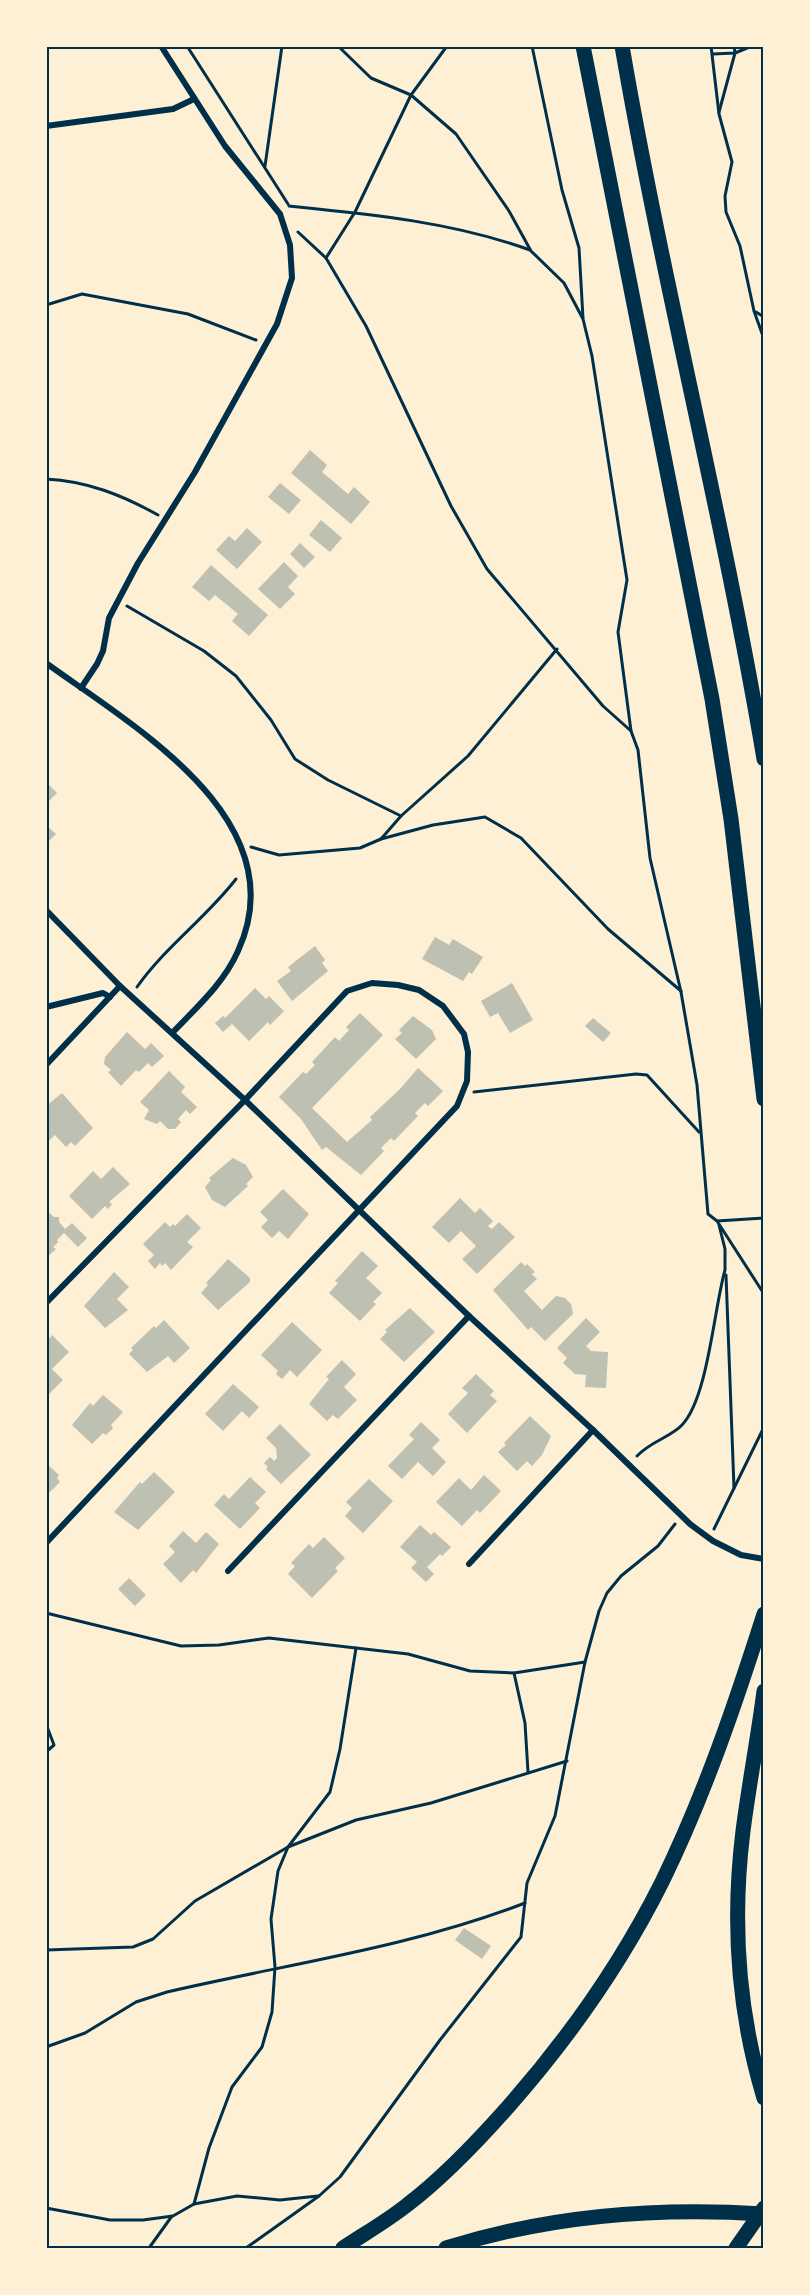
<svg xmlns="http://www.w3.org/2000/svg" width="810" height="2295" font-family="'PT Serif',serif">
  <rect width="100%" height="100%" fill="#fdf0d5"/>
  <!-- building -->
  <g fill="#bec0b2">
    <path d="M310 450 327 465 322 472 334 482 348 494 354 487 370 502 351 524 291 473Z"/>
    <path d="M280 483 301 500 289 514 268 497Z"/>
    <path d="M321 520 342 538 330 552 309 535Z"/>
    <path d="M247 528 262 542 237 569 216 550 229 536 235 541Z"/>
    <path d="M300 543 315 557 304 568 290 554Z"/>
    <path d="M284 562 298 576 288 587 295 594 280 609 258 589Z"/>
    <path d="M211 565 268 615 249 636 232 621 238 614 226 604 215 595 209 601 192 587Z"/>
    <path d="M46 782 57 793 46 804Z"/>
    <path d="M46 825 56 834 46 844Z"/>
    <path d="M435 937 449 945 453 939 483 957 472 974 469 972 463 981 422 959Z"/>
    <path d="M315 946 325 960 322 963 328 971 292 1001 277 981 291 971 288 967Z"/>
    <path d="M512 983 533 1020 510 1033 498 1013 490 1017 481 1001Z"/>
    <path d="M255 988 266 999 269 996 284 1011 270 1025 268 1022 249 1041 232 1024 223 1032 215 1023 223 1016 225 1018Z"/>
    <path d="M360 1013 383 1035 312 1108 347 1142 372 1120 370 1117 400 1089 418 1068 443 1091 428 1106 425 1103 415 1113 418 1116 394 1141 391 1138 381 1148 384 1151 361 1175 326 1147 322 1150 301 1119 279 1097 303 1072 306 1074 315 1065 312 1062 335 1037 339 1041 349 1030 346 1027Z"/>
    <path d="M413 1016 432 1030 436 1039 416 1059 395 1039 402 1033 399 1030Z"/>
    <path d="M593 1018 611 1033 603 1042 585 1026Z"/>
    <path d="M127 1032 145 1049 151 1043 164 1056 152 1067 148 1063 139 1072 136 1070 121 1086 108 1072 111 1070 104 1064 105 1057Z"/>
    <path d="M169 1071 185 1087 181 1092 197 1107 190 1114 186 1110 178 1119 181 1122 175 1129H168L160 1121 157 1124 144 1119 149 1110 140 1102Z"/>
    <path d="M62 1093 93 1128 75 1146 71 1142 66 1147 55 1135 46 1143V1106Z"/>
    <path d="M233 1158 246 1165 253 1177 246 1184 248 1186 225 1207 212 1200 205 1187 211 1180 209 1178Z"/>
    <path d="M113 1167 130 1184 109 1202 112 1204 108 1209 105 1206 92 1219 69 1196 93 1171 101 1179Z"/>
    <path d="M283 1189 309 1214 288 1239 279 1231 272 1238 261 1227 268 1220 260 1212Z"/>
    <path d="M460 1198 475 1213 480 1208 493 1221 488 1226 492 1229 499 1222 515 1237 477 1274 462 1259 476 1246 461 1231 449 1243 432 1227Z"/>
    <path d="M46 1210 54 1217H59V1222L65 1229 72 1223 87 1238 78 1247 64 1233 57 1240 58 1242 53 1247 56 1249 46 1258Z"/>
    <path d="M187 1214 201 1228 187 1242 193 1247 171 1270 165 1263 162 1266 160 1263 155 1269 148 1261 154 1255 143 1244 165 1222 170 1227 173 1224 175 1226Z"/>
    <path d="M362 1251 378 1266 366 1278 382 1293 373 1302 376 1304 360 1321 329 1293 338 1283 335 1281Z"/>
    <path d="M228 1259 250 1278V1282L218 1310 201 1293 208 1285 206 1283Z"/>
    <path d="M521 1262 525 1266 527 1264 535 1272 532 1274 537 1279 524 1291 542 1310 556 1296 565 1298 571 1304 573 1314 545 1341 531 1327 528 1330 493 1290Z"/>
    <path d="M114 1272 129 1287 117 1299 128 1310 105 1328 84 1306Z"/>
    <path d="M410 1308 435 1332 404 1362 380 1339 387 1332 385 1330Z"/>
    <path d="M586 1318 600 1332 586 1346 591 1351 608 1352 606 1388 585 1387 586 1375 575 1374 563 1363 567 1358 557 1348Z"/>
    <path d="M164 1320 190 1348 174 1363 168 1356 147 1372 129 1354 133 1350 131 1348 154 1326 156 1328Z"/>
    <path d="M292 1322 322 1350 297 1377 290 1370 282 1379 276 1374 278 1371 261 1355Z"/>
    <path d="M52 1335 69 1352 52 1369 63 1380 48 1395 46 1337 50 1338Z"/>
    <path d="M342 1360 356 1374 344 1387 357 1400 338 1419 333 1415 327 1421 309 1404 329 1379 326 1377Z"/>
    <path d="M476 1374 494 1391 490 1395 497 1401 467 1433 448 1414 468 1393 462 1388Z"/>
    <path d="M233 1384 259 1407 249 1418 242 1411 223 1431 205 1414Z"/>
    <path d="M103 1395 123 1412 111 1425 113 1428 106 1435 103 1433 92 1444 72 1425 90 1403 93 1406Z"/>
    <path d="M530 1416 551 1436 542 1455 532 1466 527 1461 517 1471 498 1452 506 1445 504 1443Z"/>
    <path d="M421 1422 440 1440 432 1448 446 1462 433 1476 418 1462 402 1479 388 1466 414 1439 409 1435Z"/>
    <path d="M280 1424 311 1455 281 1484 266 1469 268 1467 264 1463 270 1457 274 1461 277 1458 276 1448 266 1438Z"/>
    <path d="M46 1463 59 1475 57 1478 60 1482 46 1496Z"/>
    <path d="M154 1472 175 1492 138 1530 114 1512 140 1482 142 1484Z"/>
    <path d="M484 1475 501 1491 480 1513 477 1510 462 1526 436 1502 459 1478 471 1490Z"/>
    <path d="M250 1477 266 1492 255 1503 260 1508 240 1529 214 1505 224 1494 229 1499Z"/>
    <path d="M369 1479 393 1501 363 1533 345 1516 352 1508 346 1502Z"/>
    <path d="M420 1525 431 1535 434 1532 451 1547 442 1556 440 1554 427 1567 434 1574 426 1582 411 1568 417 1562 400 1547Z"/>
    <path d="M183 1531 196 1543 206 1532 219 1544 196 1573 193 1570 181 1583 163 1564 175 1552 169 1546Z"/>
    <path d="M324 1537 345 1558 335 1568 338 1571 312 1598 288 1574 295 1566 291 1563 309 1544 313 1548Z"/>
    <path d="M129 1578 146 1595 135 1606 118 1589Z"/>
    <path d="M464 1928 491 1946 482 1959 455 1940Z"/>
  </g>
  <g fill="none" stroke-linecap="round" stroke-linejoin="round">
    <!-- path -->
    <g stroke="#003049" stroke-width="3">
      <path d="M187 46 288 204"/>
      <path d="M338 46 371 78 411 95 456 134 509 211 531 251 564 283 583 319 592 356 627 580 618 632 631 731 638 750 650 858 681 992 697 1085 708 1214 717 1221 764 1294"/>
      <path d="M532 46 562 190 579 248 583 318"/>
      <path d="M711 46 719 114 732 162 725 196 726 212 740 246 754 311 764 339"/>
      <path d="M713 54 735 53 752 46"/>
      <path d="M719 112 735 53 734 46"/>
      <path d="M265 166 282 46"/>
      <path d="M289 206C369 214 453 222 530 250"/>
      <path d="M298 232 326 258 366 326 451 506 487 569 603 706 631 731"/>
      <path d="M326 258 355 212 411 95 447 46"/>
      <path d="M46 305 82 294 188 314 256 340"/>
      <path d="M756 312 764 317"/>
      <path d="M46 479C87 481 122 495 158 515"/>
      <path d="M127 606 204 651 236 676 271 720 295 759 328 780 401 816"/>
      <path d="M381 839 401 816 468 756 557 649"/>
      <path d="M251 847 279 855 360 848 381 839 433 825 485 817 521 838 608 929 681 991"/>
      <path d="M137 987C166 946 206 918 236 879"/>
      <path d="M474 1092 636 1074 647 1075 699 1132"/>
      <path d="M717 1221 764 1218"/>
      <path d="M726 1275 734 1488"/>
      <path d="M637 1456C651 1441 671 1437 682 1425 708 1398 714 1308 725 1270V1249L719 1225"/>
      <path d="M714 1529 764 1427"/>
      <path d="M46 1613 181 1646 219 1645 269 1638 408 1654 470 1671 514 1673 585 1662"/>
      <path d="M514 1673 525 1723 528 1772"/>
      <path d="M46 1724 54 1745 46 1752"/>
      <path d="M46 1950 133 1947 153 1939 195 1901 288 1847 356 1820 431 1803 567 1761"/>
      <path d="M46 2047 85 2033 136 2002 167 1992C287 1964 408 1948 525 1903"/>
      <path d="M194 2204 209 2148 232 2087 262 2047 272 2012 275 1967 271 1919 278 1871 288 1847 330 1792 340 1749 356 1648"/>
      <path d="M46 2208 110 2220H143L173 2216 194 2204 237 2196 280 2200 318 2196"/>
      <path d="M149 2248 172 2216"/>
      <path d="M246 2248 319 2196 340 2177 440 2040 521 1937 527 1883 555 1816 585 1662 599 1611 607 1593 621 1576 658 1546 675 1524"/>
    </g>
    <!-- minor -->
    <g stroke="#003049" stroke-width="6">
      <path d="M46 126 173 109 194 99"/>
      <path d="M46 663C133 726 298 820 238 951 224 983 197 1007 173 1032"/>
      <path d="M81 688 97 664 103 651 109 618 138 563 195 472 277 324 292 278 290 245 280 214 225 146 161 46"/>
      <path d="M46 910 120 986 245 1100 469 1316 593 1430 690 1524 713 1541 741 1555 764 1559"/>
      <path d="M46 1007 103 993 110 997"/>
      <path d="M46 1065 120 986"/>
      <path d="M46 1303 245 1100 347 991 372 983 398 985 419 990 443 1006 464 1034 468 1052 467 1081 457 1106 46 1543"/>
      <path d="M469 1564 593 1430"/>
      <path d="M228 1571 469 1316"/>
    </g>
    <!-- trunk -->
    <g stroke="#003049" stroke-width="15">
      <path d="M583 46 712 699 731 819 764 1099"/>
      <path d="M622 46C663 285 724 520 764 759"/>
      <path d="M764 1691C758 1738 749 1784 743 1831 732 1920 738 2012 764 2098"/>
      <path d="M343 2248C364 2234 387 2221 407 2205 444 2177 477 2142 508 2107 567 2040 622 1962 662 1882 704 1796 735 1705 764 1614"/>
      <path d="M446 2248C547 2216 658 2207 764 2214"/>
      <path d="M736 2248 764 2208"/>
    </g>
  </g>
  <!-- border -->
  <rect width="810" height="2295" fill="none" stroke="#fdf0d5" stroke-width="96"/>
  <rect x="48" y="48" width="714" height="2199" fill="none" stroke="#003049" stroke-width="2"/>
</svg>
